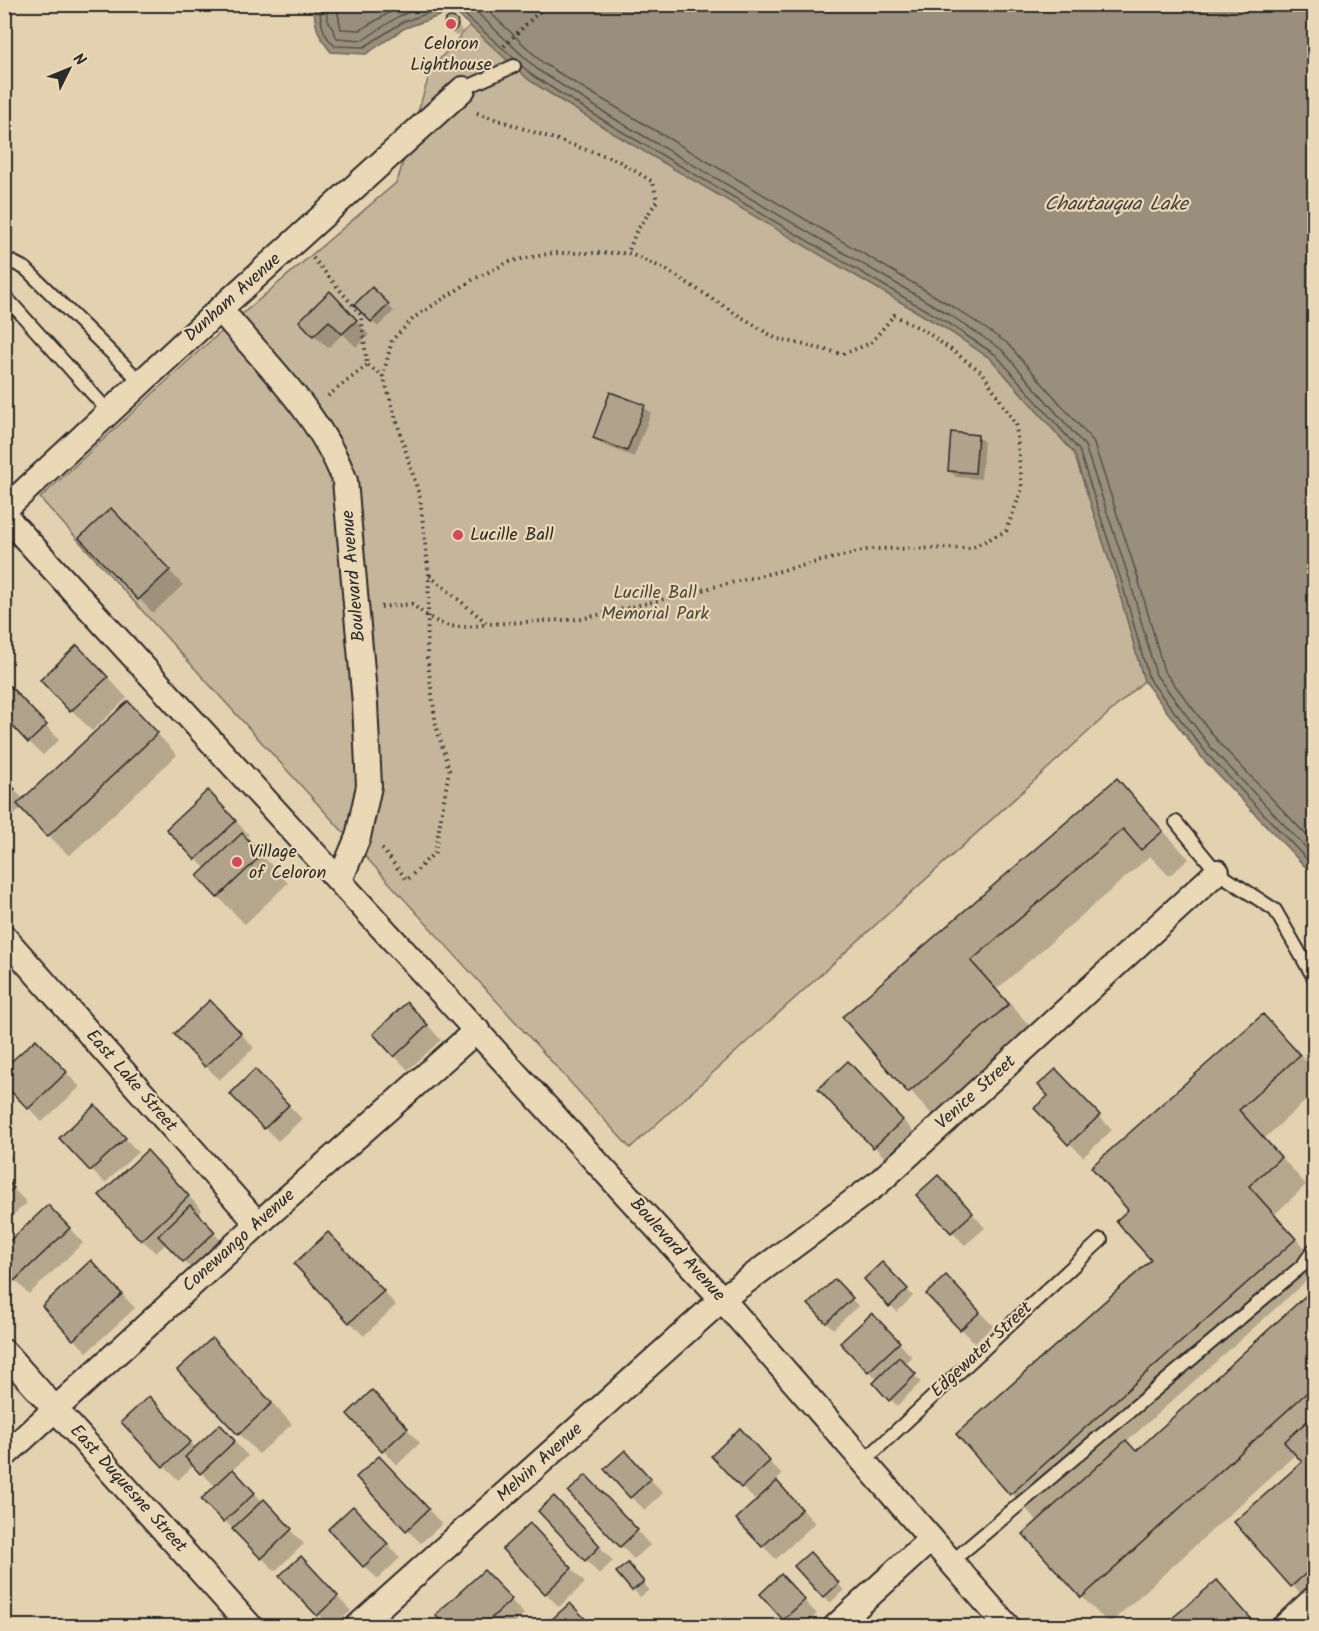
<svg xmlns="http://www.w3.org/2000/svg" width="1319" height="1631" font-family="Kalam,sans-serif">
  <rect width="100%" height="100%" fill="#e3d1b0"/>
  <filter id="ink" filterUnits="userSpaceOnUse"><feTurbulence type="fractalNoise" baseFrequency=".0167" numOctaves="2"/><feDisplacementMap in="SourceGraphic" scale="12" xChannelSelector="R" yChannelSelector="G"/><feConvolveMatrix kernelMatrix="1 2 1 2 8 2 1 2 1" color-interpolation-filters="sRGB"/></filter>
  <g filter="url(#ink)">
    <!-- green -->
    <path fill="#c5b69b" stroke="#787063" stroke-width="1.5" d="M470 25 529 80 563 102 943 327 991 359 1074 453 1117 584 1144 681 630 1148 40 498 200 350 397 182 431 69Z"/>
    <!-- water -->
    <path fill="#9a8f7b" stroke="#6e675b" stroke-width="1.5" d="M314 5H1314V876L1203 759 1144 681 1117 584 1074 453 991 359 943 327 611 132 529 80 457 14 442 15 405 28 366 54 331 52C318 37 314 24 314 5Z"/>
    <!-- shadow -->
    <g fill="#0003">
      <path d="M453 20 459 26 463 33 456 36 446 27V22Z"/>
      <path d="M372 289 394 311 378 327 356 305Z"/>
      <path d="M344 307 369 335 356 347 343 334 328 348 314 335Z"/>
      <path d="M644 407 651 413 634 457 601 444 594 437Z"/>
      <path d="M977 436 984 442 981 479 956 477 949 470Z"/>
      <path d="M125 524 183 585 153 613 81 538Z"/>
      <path d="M98 667 127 698 92 731 42 680Z"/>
      <path d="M24 702 59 740 43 755 29 742Z"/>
      <path d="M148 724 177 755 69 856 22 808 4 824V779L24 800Z"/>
      <path d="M1117 780 1189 859 1169 876 1150 856 997 989 1035 1032 936 1119 844 1017Z"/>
      <path d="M221 805 249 835 245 838 288 883 245 924 218 897 206 869 196 859Z"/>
      <path d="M224 1015 254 1048 219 1080 206 1066Z"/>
      <path d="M1263 1016 1314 1070V1093L1265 1138 1306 1185 1275 1214 1314 1258V1274L1126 1442 1136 1452 1314 1291V1608L1292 1585 1304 1462 1297 1453 1109 1624 1082 1597 1038 1522 958 1434 1153 1260 1131 1210Z"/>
      <path d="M421 1018 441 1040 408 1070 375 1035Z"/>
      <path d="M49 1054 80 1087 42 1122 4 1082Z"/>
      <path d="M862 1076 916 1134 888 1161 820 1089Z"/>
      <path d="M1070 1084 1112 1130 1083 1157 1070 1143Z"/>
      <path d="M269 1085 302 1119 278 1141 265 1128Z"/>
      <path d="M108 1120 138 1152 105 1183 91 1170Z"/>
      <path d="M4 1149 13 1158 4 1165Z"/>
      <path d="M160 1166 202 1210 197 1215 227 1247 197 1275 167 1243 156 1253 142 1240Z"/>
      <path d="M4 1179 27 1203 4 1223Z"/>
      <path d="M952 1190 985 1228 965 1245 952 1232Z"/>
      <path d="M62 1220 83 1243 29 1294 4 1269Z"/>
      <path d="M342 1247 396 1305 364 1336 350 1322Z"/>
      <path d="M882 1264 913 1296 897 1312 866 1279Z"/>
      <path d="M105 1276 135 1308 87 1352 74 1339Z"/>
      <path d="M835 1281 858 1306 833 1329 810 1304Z"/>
      <path d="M960 1291 993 1326 975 1343 928 1294Z"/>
      <path d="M886 1329 912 1357 904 1365 921 1382 897 1406 875 1383 878 1380 842 1343Z"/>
      <path d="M232 1360 292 1424 259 1454 239 1434Z"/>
      <path d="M386 1406 420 1443 397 1465 349 1414Z"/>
      <path d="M162 1412 196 1448 233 1440 248 1456 232 1470 304 1544 275 1571 203 1499 216 1487 194 1465 178 1480 123 1422Z"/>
      <path d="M753 1444 782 1475 775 1482 815 1523 776 1559 763 1546 757 1502 742 1487Z"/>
      <path d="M638 1466 663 1493 645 1510 631 1497Z"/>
      <path d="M393 1472 442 1524 421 1543 407 1530Z"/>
      <path d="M600 1490 650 1545 634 1559 621 1546Z"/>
      <path d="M567 1512 613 1561 599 1574 586 1560Z"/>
      <path d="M366 1522 400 1558 378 1579 364 1566Z"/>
      <path d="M544 1539 585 1583 559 1607 504 1549Z"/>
      <path d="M810 1554 844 1590 830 1603 796 1566Z"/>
      <path d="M634 1571 649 1590 640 1597 619 1572Z"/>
      <path d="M314 1572 351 1611 334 1626H329L282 1576Z"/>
      <path d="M1217 1582 1259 1626H1165Z"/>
      <path d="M498 1586 524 1614 511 1626H448L438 1615Z"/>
      <path d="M794 1590 817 1614 804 1626H792L762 1594Z"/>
    </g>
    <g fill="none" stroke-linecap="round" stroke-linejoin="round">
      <!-- shore -->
      <g stroke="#57534b" stroke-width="1.5">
        <path d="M320 4C320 21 322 35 335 46L364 47 403 22 440 9 457 8 515 59"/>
        <path d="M327 4V18L337 38 363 40 399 16 431 4"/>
        <path d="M336 4 341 29 360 30 404 4"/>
        <path d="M468 4 538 70 618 121 950 315 1001 349 1085 446 1130 581 1156 675 1213 750 1314 856"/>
        <path d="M481 4 543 63 575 83 955 308 1007 343 1093 441 1138 578 1164 671 1220 744 1314 843"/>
        <path d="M521 65 533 76 614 127 946 322 996 355 1079 450 1122 583 1149 679 1208 755 1314 867"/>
      </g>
    </g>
    <!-- building -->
    <g fill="#b0a28b" stroke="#2b2b2b" stroke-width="1.5">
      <circle cx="451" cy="24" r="7"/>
      <path d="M372 287 389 304 371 322 354 305Z"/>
      <path d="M330 291 357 320 342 334 329 321 313 336 299 321Z"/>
      <path d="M610 392 645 405 627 451 593 438Z"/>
      <path d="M951 432 978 435 975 473 948 471Z"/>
      <path d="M111 508 170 570 138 600 79 538Z"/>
      <path d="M77 645 108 677 70 712 40 680Z"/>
      <path d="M10 686 47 725 28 743 4 717V692Z"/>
      <path d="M128 701 158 733 47 837 17 804Z"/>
      <path d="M4 778 15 789 4 798Z"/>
      <path d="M1117 778 1163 831 1141 850 1123 829 971 961 1009 1004 908 1093 842 1017Z"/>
      <path d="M208 790 236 821 195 860 166 829Z"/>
      <path d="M242 833 262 855 217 898 197 876Z"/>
      <path d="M210 1000 241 1033 205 1067 174 1034Z"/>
      <path d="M407 1002 428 1025 394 1057 373 1034Z"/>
      <path d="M1263 1014 1300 1055 1239 1110 1281 1157 1249 1186 1296 1239 1010 1495 956 1434 1151 1260 1116 1221 1128 1210 1091 1167Z"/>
      <path d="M36 1039 67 1072 28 1109 4 1084V1068Z"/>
      <path d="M848 1061 903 1120 873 1148 818 1089Z"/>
      <path d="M255 1069 289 1105 264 1129 230 1094Z"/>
      <path d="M1056 1069 1100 1115 1068 1145 1034 1108 1048 1096 1038 1085Z"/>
      <path d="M95 1105 126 1138 90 1171 59 1138Z"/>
      <path d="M147 1150 189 1196 141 1241 99 1195Z"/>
      <path d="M938 1175 973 1213 951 1233 916 1195Z"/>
      <path d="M4 1178 14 1188 4 1197Z"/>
      <path d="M48 1205 70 1228 14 1281 4 1271V1246Z"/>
      <path d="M190 1205 215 1232 183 1262 158 1236Z"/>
      <path d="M328 1232 384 1291 349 1323 294 1264Z"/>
      <path d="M91 1260 122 1294 73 1340 42 1306Z"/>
      <path d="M882 1262 908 1289 889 1307 864 1279Z"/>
      <path d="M946 1275 980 1312 960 1330 926 1294Z"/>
      <path d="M835 1279 853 1298 826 1323 808 1304Z"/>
      <path d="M1314 1288V1386L1081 1598 1023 1534 1126 1440 1136 1451Z"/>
      <path d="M872 1313 900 1342 868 1372 840 1343Z"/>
      <path d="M212 1338 272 1403 238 1435 177 1370Z"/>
      <path d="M899 1357 916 1374 889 1401 873 1383Z"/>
      <path d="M372 1390 408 1428 382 1452 347 1414Z"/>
      <path d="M149 1396 191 1442 163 1467 121 1422Z"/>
      <path d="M1314 1415V1566L1291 1587 1234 1522 1302 1462 1284 1442Z"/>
      <path d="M220 1424 235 1441 200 1474 185 1457Z"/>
      <path d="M740 1428 770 1461 741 1488 711 1456Z"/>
      <path d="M625 1450 651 1479 630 1498 604 1469Z"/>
      <path d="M379 1456 429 1509 406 1531 356 1477Z"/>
      <path d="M233 1469 255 1493 223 1522 201 1499Z"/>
      <path d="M586 1475 638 1530 620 1547 568 1492Z"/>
      <path d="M777 1481 802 1509 762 1547 736 1519Z"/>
      <path d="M554 1496 600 1546 585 1561 538 1511Z"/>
      <path d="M264 1499 292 1529 261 1559 232 1529Z"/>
      <path d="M353 1506 388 1544 363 1567 328 1529Z"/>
      <path d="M530 1523 572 1568 545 1594 502 1549Z"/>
      <path d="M810 1552 839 1583 823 1598 794 1566Z"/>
      <path d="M301 1556 338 1596 317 1616 279 1576Z"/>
      <path d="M628 1563 644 1582 632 1591 616 1572Z"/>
      <path d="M484 1570 512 1599 483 1626H446L435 1615Z"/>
      <path d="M781 1574 805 1600 783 1620 760 1594Z"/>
      <path d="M1217 1580 1255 1623 1250 1626H1163Z"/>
      <path d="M570 1603 592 1626H557L551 1620Z"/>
    </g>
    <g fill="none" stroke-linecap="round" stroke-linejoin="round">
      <!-- lane casing -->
      <g stroke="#2b2b2b" stroke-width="16">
        <g id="lane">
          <path d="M463 89 514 66"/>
          <path d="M4 258 26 269 141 382"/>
          <path d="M4 295 109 412"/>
          <path d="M1176 822 1217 872 1275 910 1314 978"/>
          <path d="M864 1461 1101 1240"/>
          <path d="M951 1562 1303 1265 1314 1249"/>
        </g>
      </g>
      <!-- street casing -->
      <g stroke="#2b2b2b" stroke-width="28">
        <g id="street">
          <path d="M220 309C265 363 321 415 345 481L365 704 369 786 358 837 340 880"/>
          <path d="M4 510 220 309 463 89"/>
          <path d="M4 515 722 1299 1007 1626"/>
          <path d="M4 937 258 1224"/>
          <path d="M4 1352 250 1626"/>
          <path d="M4 1456 258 1224 477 1030"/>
          <path d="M358 1626 722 1299 878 1183 1217 872"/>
          <path d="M836 1626 931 1539"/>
          <path d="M1285 1626 1314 1599"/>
        </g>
      </g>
      <!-- path -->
      <g stroke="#2b2b2b" stroke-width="4" stroke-dasharray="1.5 4.5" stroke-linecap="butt">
        <path d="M504 46 547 4"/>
        <path d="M477 113 617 160 653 182 657 201 636 232 628 253"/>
        <path d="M313 258 361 315 367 365 383 376"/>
        <path d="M328 396 367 365"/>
        <path d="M381 607 412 604C441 628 451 630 488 624"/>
        <path d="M382 849 407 880 435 852 449 770 436 725 427 656 429 575 420 498 383 376 392 340 415 317 474 279 511 261 553 253H628L665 269 775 338 843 354 871 343 894 315 925 331 983 373 1016 425 1022 489 1006 531 971 548 871 549 581 619 488 624 429 575"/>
      </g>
      <!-- lane -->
      <use href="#lane" stroke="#ebd8b6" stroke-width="12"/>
      <!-- street -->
      <use href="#street" stroke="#ebd8b6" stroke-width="24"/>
    </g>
  </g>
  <!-- markers -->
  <g fill="#d1495b" stroke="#ebd8b6" stroke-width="2">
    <circle cx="451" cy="24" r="6"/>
    <circle cx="458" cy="535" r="6"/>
    <circle cx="237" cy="862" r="6"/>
  </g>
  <g text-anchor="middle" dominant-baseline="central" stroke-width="4.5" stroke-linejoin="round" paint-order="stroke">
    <!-- poi labels -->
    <g font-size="18" fill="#2b2b2b" stroke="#ebd8b6" text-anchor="start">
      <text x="451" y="44" text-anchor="middle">Celoron<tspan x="451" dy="21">Lighthouse</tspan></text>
      <text x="470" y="535">Lucille Ball</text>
      <text x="249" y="852">Village<tspan x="249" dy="21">of Celoron</tspan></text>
    </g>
    <!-- street labels -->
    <g font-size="18" fill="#2b2b2b" stroke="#ebd8b6">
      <text transform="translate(233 298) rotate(-42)">Dunham Avenue</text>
      <text transform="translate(354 576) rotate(-95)">Boulevard Avenue</text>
      <text transform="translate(131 1081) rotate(49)">East Lake Street</text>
      <text transform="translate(976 1093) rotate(-42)">Venice Street</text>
      <text transform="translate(239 1241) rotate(-42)">Conewango Avenue</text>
      <text transform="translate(677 1250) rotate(48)">Boulevard Avenue</text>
      <text transform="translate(982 1350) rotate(-43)">Edgewater Street</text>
      <text transform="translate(540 1463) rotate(-42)">Melvin Avenue</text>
      <text transform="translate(128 1489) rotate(48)">East Duquesne Street</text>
    </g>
    <!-- park labels -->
    <g font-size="18" fill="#4a4741" stroke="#ebd8b6">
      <text x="655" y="593">Lucille Ball<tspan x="655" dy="21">Memorial Park</tspan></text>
    </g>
    <!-- water labels -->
    <g font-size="20" font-style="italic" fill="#47443f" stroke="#ebd8b6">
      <text x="1116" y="205">Chautauqua Lake</text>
    </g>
  </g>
  <!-- margin -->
  <rect width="1319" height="1631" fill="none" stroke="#ebd8b6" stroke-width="24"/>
  <rect x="12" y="12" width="1295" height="1607" fill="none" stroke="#2b2b2b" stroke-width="2" filter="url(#ink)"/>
  <!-- north arrow -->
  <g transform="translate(69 69) rotate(47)" stroke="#ebd8b6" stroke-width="4.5" paint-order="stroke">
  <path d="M0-4.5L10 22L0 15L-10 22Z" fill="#2b2b2b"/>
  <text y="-9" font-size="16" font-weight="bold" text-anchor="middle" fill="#2b2b2b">N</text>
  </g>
</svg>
